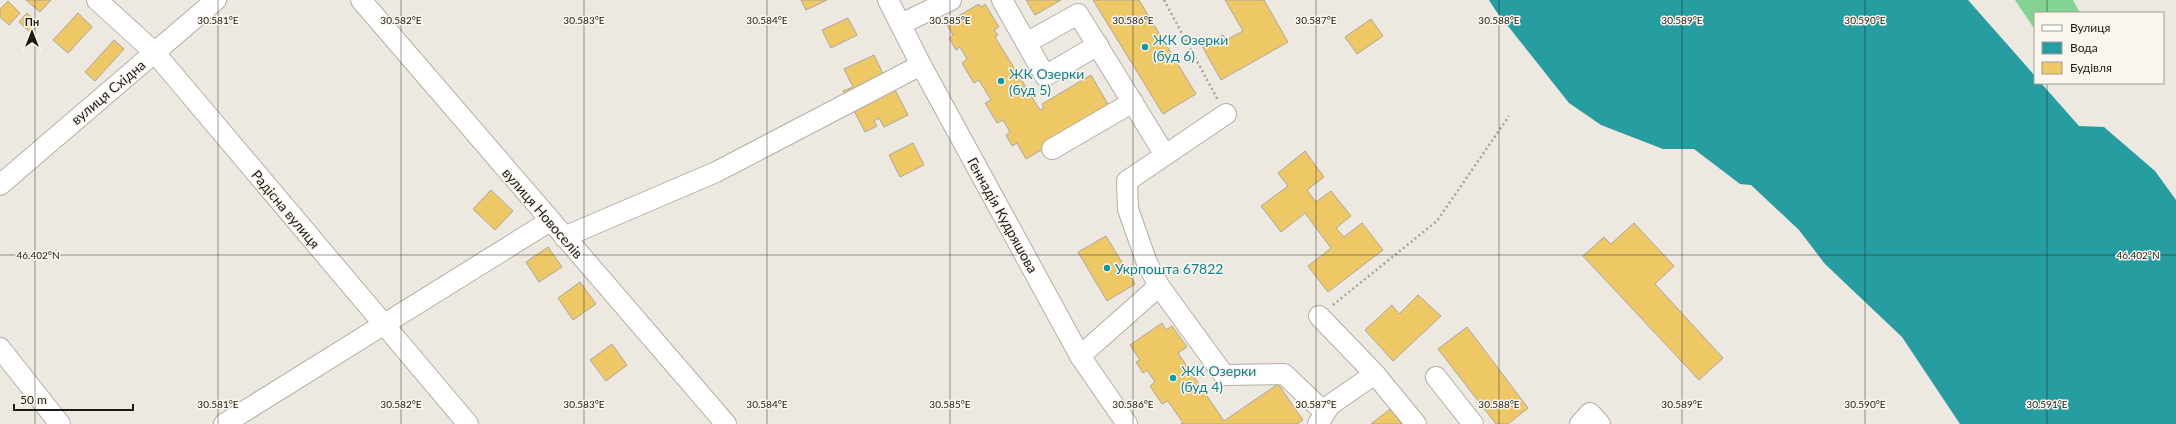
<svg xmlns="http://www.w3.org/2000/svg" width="2176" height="424" font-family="Lato,sans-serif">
  <rect width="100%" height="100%" fill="#ede9e0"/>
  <!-- green -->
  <path fill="#83d393" d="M2015 0H2073L2080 13H2035V30Z"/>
  <!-- water -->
  <path fill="#259da1" d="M1489 0H1968L2035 76V83H2041L2079 126 2104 127 2155 171 2176 200V424H1960L1902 337 1825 264 1799 230 1751 185 1740 184 1694 149H1663L1601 125 1569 103 1496 11Z"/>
  <!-- building -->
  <g fill="#efc866" stroke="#aba79f">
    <path d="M26 0H51L40 12Z"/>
    <path d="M801 0H827L806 10Z"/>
    <path d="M1026 0H1061L1035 15Z"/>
    <path d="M1093 0H1139L1196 94 1163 114Z"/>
    <path d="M1225 0H1264L1288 42 1221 80 1202 46 1223 35 1226 40 1243 31Z"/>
    <path d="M8 1 20 13 9 25 0 17V9Z"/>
    <path d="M979 4 981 7 985 4 999 27 994 30 998 35 995 37 1040 110 1044 108 1042 104 1091 75 1109 106 1080 127 1026 159 1017 143 1012 146 1006 135 1010 132 1003 120 997 123 985 103 991 100 979 80 974 83 962 63 967 59 960 47 956 50 949 38 953 35 946 23Z"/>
    <path d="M27 13 39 24 31 33 19 22Z"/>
    <path d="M78 13 92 27 68 53 53 40Z"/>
    <path d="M848 18 857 35 831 48 822 30Z"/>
    <path d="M1371 19 1383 36 1357 54 1345 37Z"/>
    <path d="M114 40 124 49 95 81 85 72Z"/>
    <path d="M874 55 885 78 848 100 843 91 853 87 844 69Z"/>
    <path d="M892 84 908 115 884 127 879 118 874 121 877 126 865 132 851 105Z"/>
    <path d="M913 143 924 165 900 177 889 155Z"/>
    <path d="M1305 151 1324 177 1307 190 1316 202 1331 191 1351 216 1336 228 1344 237 1362 223 1383 250 1328 292 1308 266 1331 248 1305 213 1281 232 1261 206 1288 186 1278 173Z"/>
    <path d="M491 190 513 211 495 230 473 209Z"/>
    <path d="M1634 223 1674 266 1655 284 1723 358 1699 380 1583 256 1604 237 1611 244Z"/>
    <path d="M1106 236 1135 284 1107 301 1078 252Z"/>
    <path d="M548 247 562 267 539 282 526 262Z"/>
    <path d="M580 282 596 304 573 320 558 298Z"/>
    <path d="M1418 295 1441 316 1393 361 1365 330 1392 305 1399 314Z"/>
    <path d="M1162 323 1166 330 1172 326 1187 347 1178 353 1224 421 1278 384 1303 420 1297 424H1181L1183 423 1168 401 1162 404 1150 386 1155 382 1147 370 1143 373 1136 362 1140 360 1130 345Z"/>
    <path d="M1467 327 1528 408 1508 424H1496L1438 349Z"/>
    <path d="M612 344 627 365 606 381 590 360Z"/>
    <path d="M1390 409 1402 424H1371Z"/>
  </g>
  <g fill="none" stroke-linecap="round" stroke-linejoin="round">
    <!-- minor casing -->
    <g stroke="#b3afa6" stroke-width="22">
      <g id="minor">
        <path d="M97 0 155 53 468 424"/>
        <path d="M361 0 726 424"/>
        <path d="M888 0 921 65 1080 356 1127 424"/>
        <path d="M1002 0 1045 76 1098 45"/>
        <path d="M901 24 951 0"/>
        <path d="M1026 43 1078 14 1165 155"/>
        <path d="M1052 149 1133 102"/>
        <path d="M0 185 216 0"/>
        <path d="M564 237 716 172 921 65"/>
        <path d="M1159 286 1224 375 1284 374 1324 412"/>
        <path d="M1319 316 1375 374 1416 424"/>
        <path d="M0 348 60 424"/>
        <path d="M1080 356 1159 286 1147 263 1128 209 1127 181 1226 114"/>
        <path d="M1436 377 1473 424"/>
        <path d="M224 424 550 221"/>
        <path d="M1318 424 1330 405 1375 374"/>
        <path d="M1580 424 1590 413 1600 424"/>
      </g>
    </g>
    <!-- path -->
    <g stroke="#a7a49d" stroke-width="2.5" stroke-dasharray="2 3" stroke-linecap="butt">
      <path d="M1164 0 1218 100"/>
      <path d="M1333 305 1437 221 1509 116"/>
    </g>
    <!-- minor -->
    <use href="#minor" stroke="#fff" stroke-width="20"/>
  </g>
  <!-- ticks -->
  <path fill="none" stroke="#1b1a17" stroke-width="1" stroke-opacity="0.45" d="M35 0V424M218 0V424M401 0V424M584 0V424M767 0V424M950 0V424M1133 0V424M1316 0V424M1499 0V424M1682 0V424M1865 0V424M2047 0V13M2047 83V424M0 255H2176"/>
  <!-- markers -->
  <g fill="#0f9aa8" stroke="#faf6ed" stroke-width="1.5">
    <circle cx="1145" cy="47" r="4"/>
    <circle cx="1001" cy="81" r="4"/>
    <circle cx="1107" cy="268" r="4"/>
    <circle cx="1173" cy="378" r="4"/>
  </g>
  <g text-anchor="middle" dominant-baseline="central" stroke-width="3" stroke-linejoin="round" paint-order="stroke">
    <!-- culture labels -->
    <g font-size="14" fill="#0d838f" stroke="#faf6ed" text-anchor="start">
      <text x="1153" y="39">ЖК Озерки<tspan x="1153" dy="16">(буд 6)</tspan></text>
      <text x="1009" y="73">ЖК Озерки<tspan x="1009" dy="16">(буд 5)</tspan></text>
      <text x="1115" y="268">Укрпошта 67822</text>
      <text x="1181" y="370">ЖК Озерки<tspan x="1181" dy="16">(буд 4)</tspan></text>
    </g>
    <!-- street labels -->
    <g font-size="14" fill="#1b1a17" stroke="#faf6ed">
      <text transform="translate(108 92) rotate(-40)">вулиця Східна</text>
      <text transform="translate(286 209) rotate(50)">Радісна вулиця</text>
      <text transform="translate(543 213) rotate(49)">вулиця Новоселів</text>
      <text transform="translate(1003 215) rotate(61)">Геннадія Кудряшова</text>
    </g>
  </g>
  <g font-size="10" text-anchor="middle" fill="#1b1a17" stroke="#faf6ed" stroke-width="3" stroke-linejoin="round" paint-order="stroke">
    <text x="218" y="24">30.581°E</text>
    <text x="401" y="24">30.582°E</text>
    <text x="584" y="24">30.583°E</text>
    <text x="767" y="24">30.584°E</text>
    <text x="950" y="24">30.585°E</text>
    <text x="1133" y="24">30.586°E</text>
    <text x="1316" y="24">30.587°E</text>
    <text x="1499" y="24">30.588°E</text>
    <text x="1682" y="24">30.589°E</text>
    <text x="1865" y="24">30.590°E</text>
    <text x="38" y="259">46.402°N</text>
    <text x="2138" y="259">46.402°N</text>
    <text x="218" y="408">30.581°E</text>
    <text x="401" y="408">30.582°E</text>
    <text x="584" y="408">30.583°E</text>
    <text x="767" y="408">30.584°E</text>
    <text x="950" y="408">30.585°E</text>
    <text x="1133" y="408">30.586°E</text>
    <text x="1316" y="408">30.587°E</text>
    <text x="1499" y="408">30.588°E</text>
    <text x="1682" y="408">30.589°E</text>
    <text x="1865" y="408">30.590°E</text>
    <text x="2047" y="408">30.591°E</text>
  </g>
  <!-- legend -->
  <rect x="2034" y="12" width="130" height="72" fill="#faf6ed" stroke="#a19e97"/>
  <rect x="2042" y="25" width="20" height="6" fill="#ffffff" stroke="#a19e97"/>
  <text x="2070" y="32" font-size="12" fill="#1b1a17">Вулиця</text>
  <rect x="2042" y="42" width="20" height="12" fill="#259da1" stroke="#a19e97"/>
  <text x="2070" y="52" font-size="12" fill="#1b1a17">Вода</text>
  <rect x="2042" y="62" width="20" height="12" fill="#efc866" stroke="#a19e97"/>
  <text x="2070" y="72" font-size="12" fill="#1b1a17">Будівля</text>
  <!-- north arrow -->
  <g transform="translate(32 32)" stroke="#faf6ed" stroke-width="3" paint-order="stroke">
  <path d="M0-3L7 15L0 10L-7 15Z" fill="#1b1a17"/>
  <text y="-6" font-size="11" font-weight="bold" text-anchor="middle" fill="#1b1a17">Пн</text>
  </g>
  <!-- scale -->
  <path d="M14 404v6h119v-6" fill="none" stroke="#1b1a17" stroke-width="2"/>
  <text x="20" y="404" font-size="12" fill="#1b1a17" stroke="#faf6ed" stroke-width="3" paint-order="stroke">50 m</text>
</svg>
